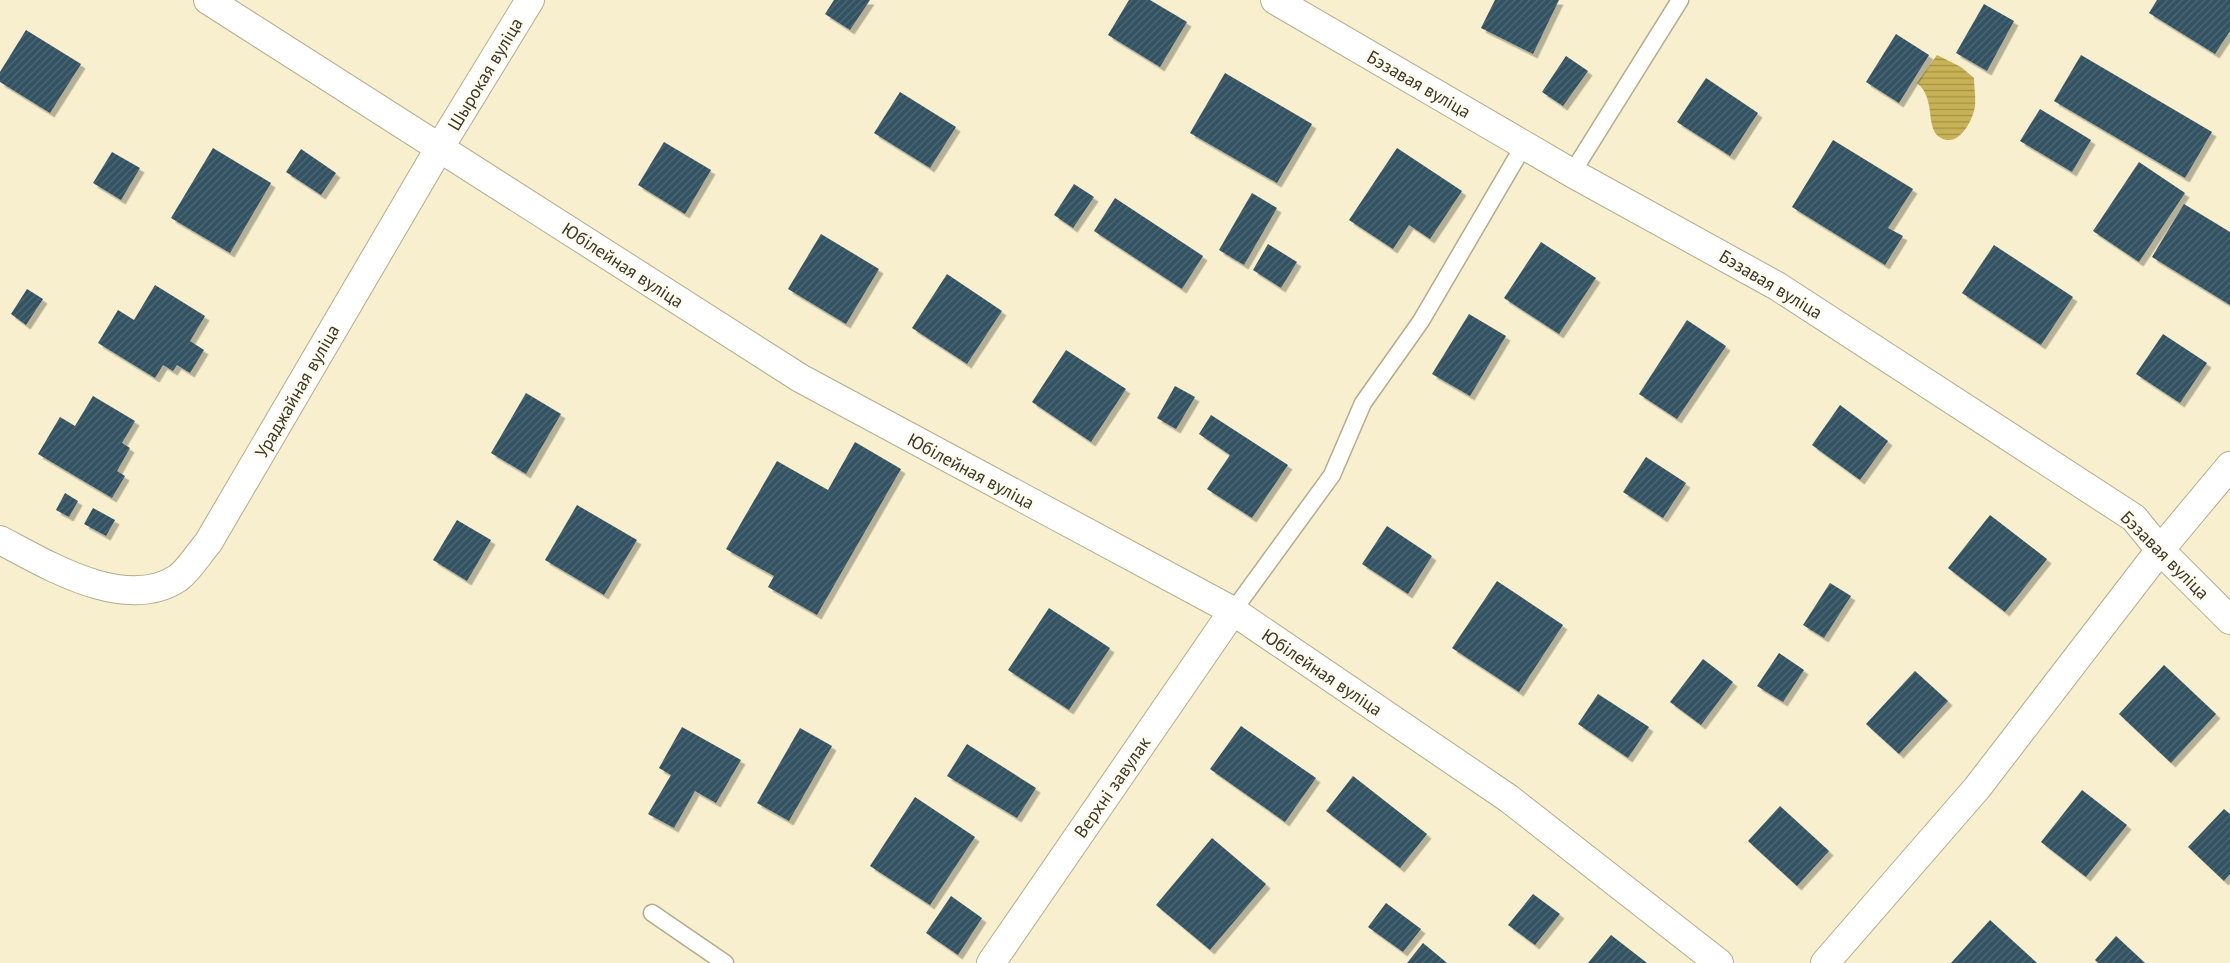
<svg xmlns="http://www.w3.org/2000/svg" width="2230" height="963" font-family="'PT Sans',sans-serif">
  <defs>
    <pattern id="water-rules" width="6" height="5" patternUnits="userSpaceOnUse" patternTransform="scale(1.25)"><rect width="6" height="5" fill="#c7b256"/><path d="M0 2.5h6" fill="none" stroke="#a39247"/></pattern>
    <pattern id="building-hatch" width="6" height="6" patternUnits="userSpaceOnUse" patternTransform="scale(1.25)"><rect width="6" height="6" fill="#335262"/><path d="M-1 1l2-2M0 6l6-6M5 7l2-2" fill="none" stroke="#506975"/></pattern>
    <filter id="shadow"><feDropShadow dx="4.5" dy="4.5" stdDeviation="0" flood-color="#0004"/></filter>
  </defs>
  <rect width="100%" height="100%" fill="#f7efcd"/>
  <!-- water -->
  <path fill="url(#water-rules)" d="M1937 55 1961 67 1974 78C1974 87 1976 97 1975 106 1973 120 1959 148 1941 138 1924 129 1937 99 1917 83Z"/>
  <!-- building -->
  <g fill="url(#building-hatch)" filter="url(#shadow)">
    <path d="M834 0H870L850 30 825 14Z"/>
    <path d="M1129 0H1150L1187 22 1160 67 1108 35Z"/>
    <path d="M1495 0H1559L1533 54 1481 28Z"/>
    <path d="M2157 0H2230V31L2215 54 2149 13Z"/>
    <path d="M1984 4 2014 21 1987 71 1956 53Z"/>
    <path d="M26 30 81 64 50 113 0 82V72Z"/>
    <path d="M1896 34 1929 55 1899 103 1866 82Z"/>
    <path d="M2081 55 2212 132 2185 178 2054 101Z"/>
    <path d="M1566 56 1588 71 1563 106 1542 92Z"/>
    <path d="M1225 73 1312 124 1277 183 1190 133Z"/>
    <path d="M1706 78 1758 113 1730 156 1677 122Z"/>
    <path d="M900 92 956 127 930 168 874 133Z"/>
    <path d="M2040 109 2091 140 2072 172 2020 141Z"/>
    <path d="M1833 140 1913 189 1888 228 1903 236 1885 265 1792 207Z"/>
    <path d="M664 142 711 170 685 214 638 185Z"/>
    <path d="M213 148 271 183 230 253 171 218Z"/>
    <path d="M1397 148 1462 191 1430 239 1409 225 1393 249 1349 220Z"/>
    <path d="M301 149 336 173 321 195 286 172Z"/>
    <path d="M112 152 140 168 121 200 93 183Z"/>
    <path d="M2139 162 2185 193 2139 262 2093 231Z"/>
    <path d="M1074 184 1094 197 1073 228 1054 215Z"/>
    <path d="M1252 193 1277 208 1244 265 1219 250Z"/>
    <path d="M1115 198 1203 256 1182 289 1094 231Z"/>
    <path d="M2184 204 2230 232V305L2152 257Z"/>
    <path d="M821 234 879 269 846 324 788 289Z"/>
    <path d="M1541 242 1596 278 1559 334 1504 298Z"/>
    <path d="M1268 244 1297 262 1281 288 1253 270Z"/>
    <path d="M1994 245 2073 297 2041 345 1962 293Z"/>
    <path d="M947 274 1002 311 967 364 912 328Z"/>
    <path d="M155 285 205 316 190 341 204 350 190 373 177 365 173 371 163 365 155 378 98 343 118 310 134 320Z"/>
    <path d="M27 289 43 299 26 325 11 314Z"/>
    <path d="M1469 314 1506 336 1470 396 1432 374Z"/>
    <path d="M1687 320 1726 346 1677 419 1639 394Z"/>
    <path d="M2163 334 2207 363 2180 403 2136 374Z"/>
    <path d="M1066 350 1126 389 1091 442 1032 402Z"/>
    <path d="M1175 386 1195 397 1176 429 1157 418Z"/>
    <path d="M526 393 561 414 526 474 491 453Z"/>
    <path d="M93 396 135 421 122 443 130 448 117 471 125 476 112 498 38 454 60 417 75 426Z"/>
    <path d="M1840 405 1888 441 1860 480 1812 445Z"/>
    <path d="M1211 415 1288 465 1252 518 1207 489 1230 455 1199 434Z"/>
    <path d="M855 442 901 469 817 615 768 587 774 576 726 549 777 461 828 490Z"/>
    <path d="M1646 457 1686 483 1663 518 1623 492Z"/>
    <path d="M65 493 78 501 69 517 56 510Z"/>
    <path d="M577 505 637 540 604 595 545 560Z"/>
    <path d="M93 508 115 520 106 536 84 524Z"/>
    <path d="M1990 515 2047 559 2005 612 1948 568Z"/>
    <path d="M457 520 491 540 467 581 433 560Z"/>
    <path d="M1387 526 1432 556 1408 594 1362 564Z"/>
    <path d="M1497 581 1563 625 1519 692 1452 648Z"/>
    <path d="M1830 583 1851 596 1824 638 1803 625Z"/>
    <path d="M1049 608 1110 648 1069 710 1008 670Z"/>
    <path d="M1779 653 1804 670 1783 702 1757 686Z"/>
    <path d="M1703 659 1733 682 1701 725 1670 702Z"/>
    <path d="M2164 665 2216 714 2171 763 2119 714Z"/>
    <path d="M1915 671 1948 701 1899 754 1866 724Z"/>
    <path d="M1598 694 1649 727 1628 758 1578 724Z"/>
    <path d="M1241 726 1316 778 1285 822 1210 769Z"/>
    <path d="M682 727 741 760 716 803 695 791 674 828 648 814 671 775 659 768Z"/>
    <path d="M800 728 832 746 789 821 757 803Z"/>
    <path d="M967 744 1036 788 1017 818 947 776Z"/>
    <path d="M1353 776 1427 834 1400 868 1326 811Z"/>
    <path d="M2082 790 2127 825 2086 877 2041 842Z"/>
    <path d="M915 797 975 837 930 905 870 866Z"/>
    <path d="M1780 806 1829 851 1797 886 1748 841Z"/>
    <path d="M2224 809 2230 814V874L2224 881 2188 847Z"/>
    <path d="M1212 838 1266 884 1210 950 1156 905Z"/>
    <path d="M1533 894 1560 914 1535 945 1508 925Z"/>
    <path d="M951 896 982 918 958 955 926 933Z"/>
    <path d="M1386 903 1421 929 1403 952 1368 927Z"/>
    <path d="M1990 920 2037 963H1951Z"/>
    <path d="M1611 935 1647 963H1588Z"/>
    <path d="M2116 936 2145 963H2098L2095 960Z"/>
    <path d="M1423 943 1447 963H1407Z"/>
  </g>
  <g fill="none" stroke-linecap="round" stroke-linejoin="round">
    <!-- lane casing -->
    <g stroke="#b3ac8c" stroke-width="19">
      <g id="lane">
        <path d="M1572 173 1680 0"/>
        <path d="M1233 611 1332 475 1363 403 1421 321 1524 145"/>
        <path d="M652 913 725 963"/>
      </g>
    </g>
    <!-- street casing -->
    <g stroke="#b3ac8c" stroke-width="30">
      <g id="street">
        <path d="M208 0 800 378 1233 611 1508 798 1719 963"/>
        <path d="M1275 0 1572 173 1777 286 2134 518 2160 550 2230 620"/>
        <path d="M0 540C48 565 125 613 178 578 189 570 199 553 208 543L440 147 530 0"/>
        <path d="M991 963 1233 611"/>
        <path d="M1825 963 1977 788 2160 550 2230 466"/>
      </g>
    </g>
    <!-- lane -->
    <use href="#lane" stroke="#fff" stroke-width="16"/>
    <!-- street -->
    <use href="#street" stroke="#fff" stroke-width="28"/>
  </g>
  <g text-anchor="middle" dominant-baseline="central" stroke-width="5" stroke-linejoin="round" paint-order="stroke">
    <!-- street labels -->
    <g font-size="18" fill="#3b382b" stroke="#fffcee">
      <text transform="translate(485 74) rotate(-59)">Шырокая вуліца</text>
      <text transform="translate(1419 84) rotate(30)">Бэзавая вуліца</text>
      <text transform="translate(623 265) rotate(33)">Юбілейная вуліца</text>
      <text transform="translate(1771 284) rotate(31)">Бэзавая вуліца</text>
      <text transform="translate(297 391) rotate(-60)">Ураджайная вуліца</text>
      <text transform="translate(971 471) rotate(28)">Юбілейная вуліца</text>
      <text transform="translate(2165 555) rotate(45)">Бэзавая вуліца</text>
      <text transform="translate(1322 672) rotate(34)">Юбілейная вуліца</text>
      <text transform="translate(1112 787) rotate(-55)">Верхні завулак</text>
    </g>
  </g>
</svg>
